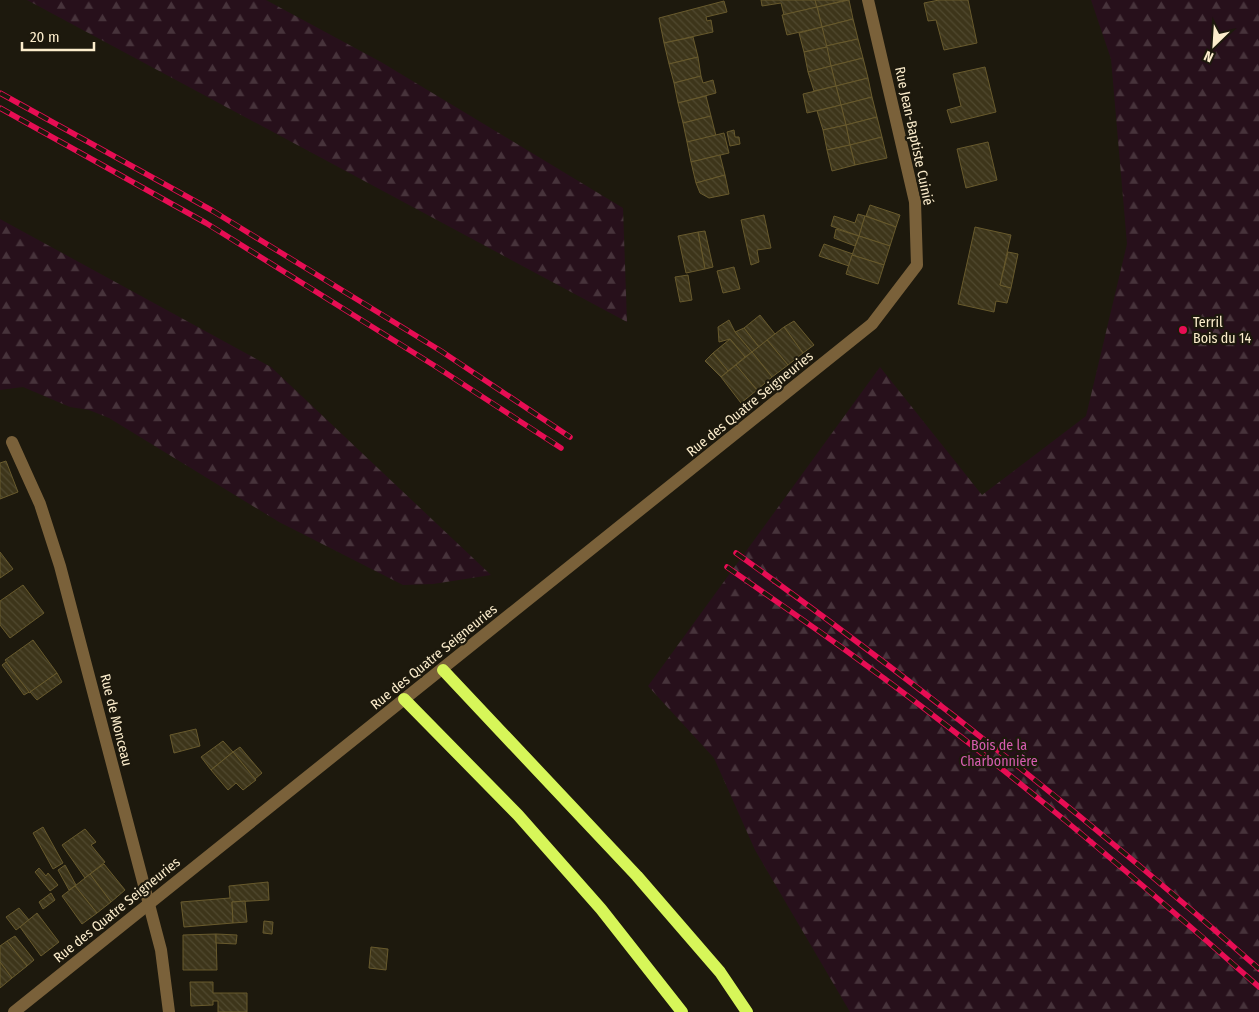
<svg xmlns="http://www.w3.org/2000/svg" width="1259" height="1012" font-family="'Fira Sans Condensed',sans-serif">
  <defs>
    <pattern id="forest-firs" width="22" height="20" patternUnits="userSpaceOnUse" patternTransform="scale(1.25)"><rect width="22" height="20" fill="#27101b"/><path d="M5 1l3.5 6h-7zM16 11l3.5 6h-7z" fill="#47333b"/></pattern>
    <pattern id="building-back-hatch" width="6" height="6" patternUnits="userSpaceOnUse" patternTransform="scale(1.25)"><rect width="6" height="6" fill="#3d351a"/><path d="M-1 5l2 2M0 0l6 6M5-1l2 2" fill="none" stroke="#50492f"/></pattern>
  </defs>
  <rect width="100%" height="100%" fill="#1d190d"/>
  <!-- forest -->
  <g fill="url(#forest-firs)">
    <path d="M27 0H266L381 62 623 208 627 322Z"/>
    <path d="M1091 0H1259V1012H850L755 850 714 758 648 686 880 367 982 495 1086 416 1127 244 1111 59Z"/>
    <path d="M0 219 271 367 491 575 433 584 403 585 279 522 109 418 89 410 70 407 23 387 0 390Z"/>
  </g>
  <!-- building -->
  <g fill="url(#building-back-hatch)" stroke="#685a2d">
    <path d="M761 0H815L817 7 784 15 781 3 762 6Z"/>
    <path d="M815 0H846L817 7Z"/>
    <path d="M849 0 853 19 822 27 817 7Z"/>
    <path d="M939 0H968L977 43 944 50 936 20 928 21 924 3Z"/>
    <path d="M724 1 727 12 706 17 707 21 711 20 713 32 664 43 659 18Z"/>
    <path d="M817 7 822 27 787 35 782 15Z"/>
    <path d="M853 19 858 39 826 46 822 27Z"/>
    <path d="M822 27 827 47 804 52 799 33Z"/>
    <path d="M693 37 698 57 669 64 664 43Z"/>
    <path d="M858 39 863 58 831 66 826 46Z"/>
    <path d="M827 47 831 66 808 72 804 52Z"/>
    <path d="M698 57 701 76 674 83 669 64Z"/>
    <path d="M863 58 868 78 836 86 831 66Z"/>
    <path d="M831 66 836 86 814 91 808 72Z"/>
    <path d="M985 67 996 112 951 123 947 110 961 106 953 74Z"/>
    <path d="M701 76 703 83 713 80 716 93 678 103 674 83Z"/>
    <path d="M868 78 872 97 841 105 836 86Z"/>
    <path d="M836 86 841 105 807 113 803 94Z"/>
    <path d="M706 96 711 116 683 123 678 103Z"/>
    <path d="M872 97 877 117 846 125 841 105Z"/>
    <path d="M841 105 846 125 823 130 817 111Z"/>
    <path d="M711 116 716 136 687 142 683 123Z"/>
    <path d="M877 117 882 137 850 145 846 125Z"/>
    <path d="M846 125 850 145 827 150 823 130Z"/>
    <path d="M734 130 735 137H739L740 144 730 146 727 132Z"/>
    <path d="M724 133 729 153 691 162 687 142Z"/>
    <path d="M882 137 887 158 855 165 850 145Z"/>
    <path d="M988 142 997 180 966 188 957 149Z"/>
    <path d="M850 145 855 165 832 171 827 150Z"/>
    <path d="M720 155 725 175 696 183 691 162Z"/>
    <path d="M725 175 729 194 709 198 700 193 696 183Z"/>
    <path d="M870 205 900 215 896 227 866 216Z"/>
    <path d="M858 214 865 216 859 236 831 226 834 216 855 223Z"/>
    <path d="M764 215 771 248 757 250 759 262 751 265 741 220Z"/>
    <path d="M865 216 896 227 890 246 859 236Z"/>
    <path d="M975 227 1011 235 1000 285 1011 288 1007 303 996 301 994 312 958 304Z"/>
    <path d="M836 229 859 236 855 246 834 238Z"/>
    <path d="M705 231 713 267 705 269 698 232Z"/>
    <path d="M698 232 705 269 686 273 678 236Z"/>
    <path d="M859 236 890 246 884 265 852 255Z"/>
    <path d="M824 244 853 254 849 266 819 256Z"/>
    <path d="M1008 252 1018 254 1011 288 1000 285Z"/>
    <path d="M852 255 884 265 878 284 846 274Z"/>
    <path d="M734 267 740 289 723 293 717 271Z"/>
    <path d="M688 275 692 300 680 302 675 277Z"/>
    <path d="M760 315 775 334 759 347 744 328Z"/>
    <path d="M729 320 735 332 752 352 745 357 730 339 719 342 718 327Z"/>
    <path d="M794 321 814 345 803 353 784 327Z"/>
    <path d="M784 327 803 353 788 365 767 340Z"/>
    <path d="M744 328 759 347 752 352 735 332Z"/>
    <path d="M730 339 745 357 728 371 713 353Z"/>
    <path d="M767 340 788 365 772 377 752 352Z"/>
    <path d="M752 352 772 377 757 390 736 365Z"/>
    <path d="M713 353 728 371 721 377 705 361Z"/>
    <path d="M736 365 757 390 741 403 721 377Z"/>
    <path d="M6 461 18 492 0 499V463Z"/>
    <path d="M0 552 13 569 0 578Z"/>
    <path d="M23 585 44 613 10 638 0 625V601Z"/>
    <path d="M33 640 57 673 29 693 5 660Z"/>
    <path d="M6 662 29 692 24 695 2 665Z"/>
    <path d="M57 673 62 682 37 700 30 692Z"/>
    <path d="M196 729 200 746 174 753 170 735Z"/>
    <path d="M223 741 233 752 211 770 201 757Z"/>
    <path d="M240 747 262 773 255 779 233 752Z"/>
    <path d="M233 752 256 780 243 790 236 783 228 790 211 770Z"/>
    <path d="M43 827 63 863 53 869 33 833Z"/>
    <path d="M85 829 96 842 91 845 105 862 85 878 62 845Z"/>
    <path d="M104 864 125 890 111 902 90 874Z"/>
    <path d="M65 865 76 885 69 890 58 870Z"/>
    <path d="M39 868 46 876 48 873 58 885 50 891 35 872Z"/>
    <path d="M90 874 111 902 97 913 75 886Z"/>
    <path d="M268 882 269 900 232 902 233 923 184 927 181 902 230 898 229 886Z"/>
    <path d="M75 886 97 913 82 924 62 896Z"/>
    <path d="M51 893 55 900 43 909 39 902Z"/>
    <path d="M245 901 247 922 233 923 232 902Z"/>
    <path d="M19 908 29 920 16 930 6 917Z"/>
    <path d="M37 913 59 942 41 956 20 927Z"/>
    <path d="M264 921 273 922 272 934 263 933Z"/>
    <path d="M216 934 217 970H183V935Z"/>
    <path d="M216 934 237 935 236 944 216 943Z"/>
    <path d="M15 936 34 960 27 966 7 941Z"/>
    <path d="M7 941 27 966 12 978 0 962V946Z"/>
    <path d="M371 947 388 949 386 970 369 968Z"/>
    <path d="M0 962 12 978 0 988Z"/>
    <path d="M190 982H213V993H247V1012H218V1001H213V1005L191 1006Z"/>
  </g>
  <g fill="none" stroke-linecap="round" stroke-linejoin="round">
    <!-- minor -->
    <g stroke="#7a613a" stroke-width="12">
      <path d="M12 442 40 504 60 566 161 950 169 1012"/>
      <path d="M14 1012 872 324 917 265 915 202 868 0"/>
    </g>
    <!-- major -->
    <g stroke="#d7f659" stroke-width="12">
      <path d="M443 670 637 876 720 972 747 1012"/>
      <path d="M404 699 518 815 601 909 682 1012"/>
    </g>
    <!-- rail casing -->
    <g stroke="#e70d54" stroke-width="5.5">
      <g id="rail">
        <path d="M0 93 213 211 441 351 570 437"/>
        <path d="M0 108 206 223 435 366 561 448"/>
        <path d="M736 553C917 683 1092 821 1259 969"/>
        <path d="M727 567C767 595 808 623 848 652 991 755 1127 870 1259 987"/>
      </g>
    </g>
    <!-- rail -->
    <use href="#rail" stroke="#1d190d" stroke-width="4" stroke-dasharray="11" stroke-linecap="butt"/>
  </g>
  <!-- markers -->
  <circle fill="#e70d54" stroke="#1d190d" stroke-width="2" cx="1183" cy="330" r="5"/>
  <g text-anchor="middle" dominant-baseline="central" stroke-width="4.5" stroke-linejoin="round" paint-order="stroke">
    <!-- street labels -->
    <g font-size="14" fill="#fcedcc" stroke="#1d190d">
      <text transform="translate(914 136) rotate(78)">Rue Jean-Baptiste Cuinié</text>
      <text transform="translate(750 404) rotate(-39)">Rue des Quatre Seigneuries</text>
      <text transform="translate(434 657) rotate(-39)">Rue des Quatre Seigneuries</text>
      <text transform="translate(116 720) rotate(76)">Rue de Monceau</text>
      <text transform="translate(117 910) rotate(-39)">Rue des Quatre Seigneuries</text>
    </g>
    <!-- poi labels -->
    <g font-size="14" fill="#fcedcc" stroke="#1d190d" text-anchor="start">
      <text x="1193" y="322">Terril<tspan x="1193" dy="16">Bois du 14</tspan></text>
    </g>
    <!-- park labels -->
    <g font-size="14" fill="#d75db0" stroke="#1d190d">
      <text x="999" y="745">Bois de la<tspan x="999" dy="16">Charbonnière</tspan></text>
    </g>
  </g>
  <!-- north arrow -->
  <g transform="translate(1214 45) rotate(205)" stroke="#1d190d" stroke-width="4" paint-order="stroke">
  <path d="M0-4L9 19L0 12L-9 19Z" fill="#fcedcc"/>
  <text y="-8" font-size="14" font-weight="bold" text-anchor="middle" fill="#fcedcc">N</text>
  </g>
  <!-- scale -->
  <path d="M22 42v8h72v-8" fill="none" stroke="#fcedcc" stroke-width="2.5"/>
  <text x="30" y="42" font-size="15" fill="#fcedcc" stroke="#1d190d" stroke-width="4" paint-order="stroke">20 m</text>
</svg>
